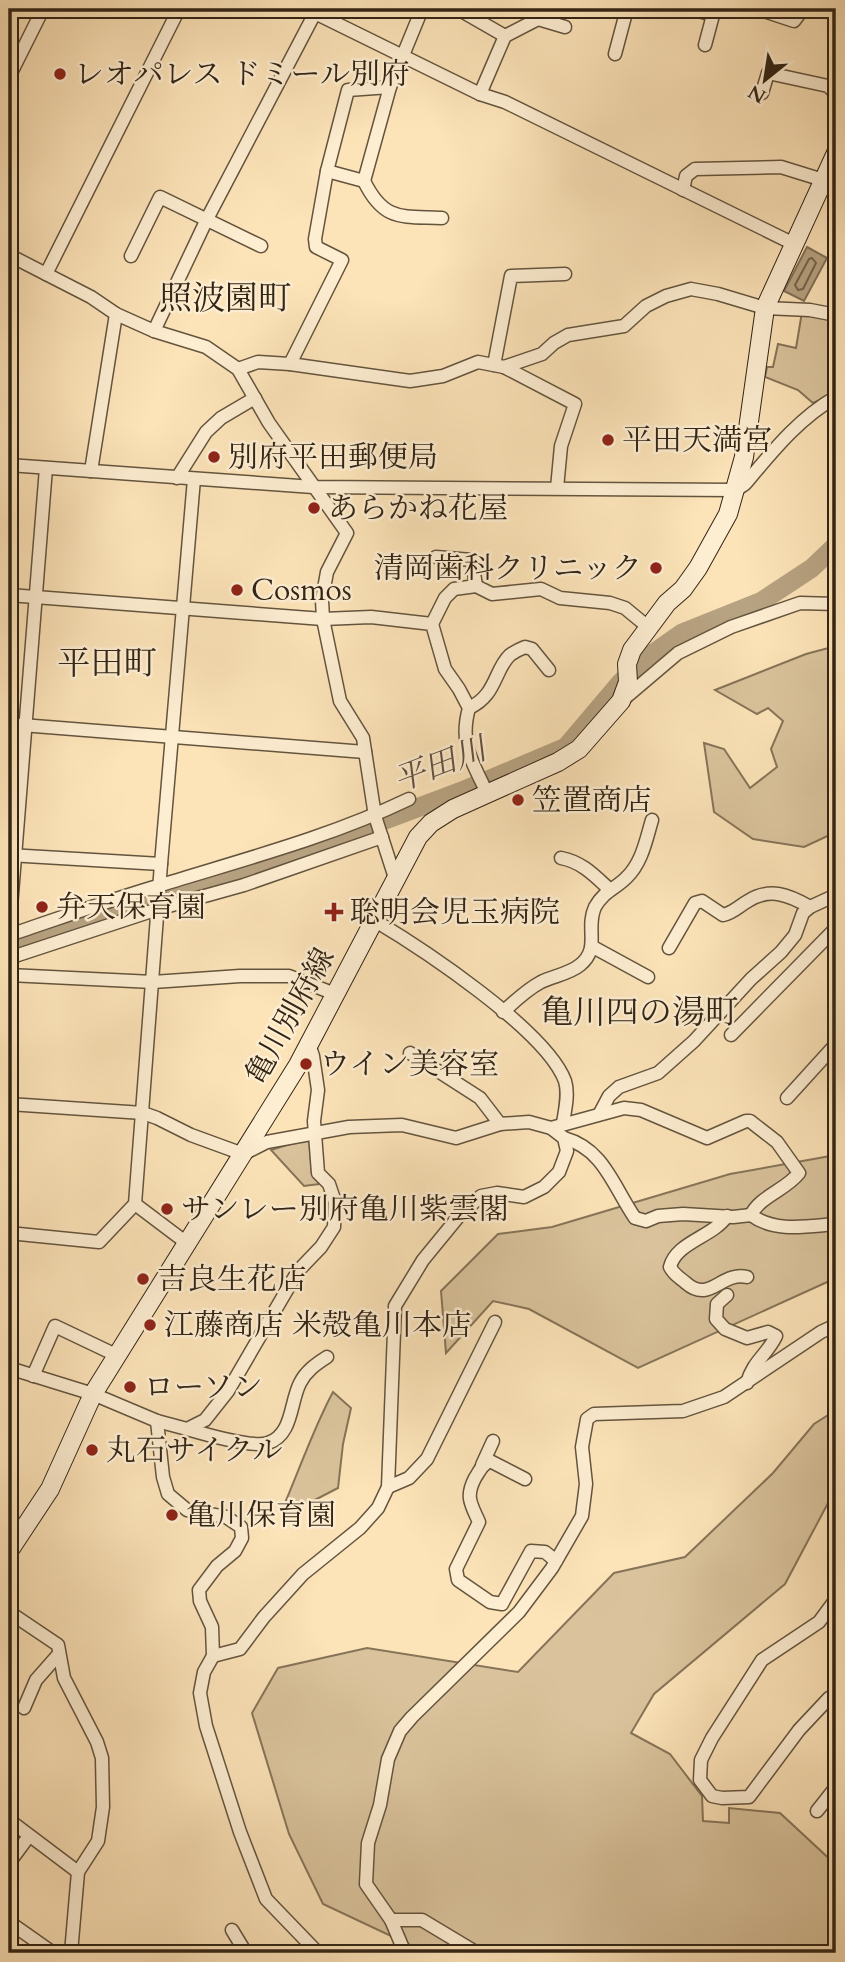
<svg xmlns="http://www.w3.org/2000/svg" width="845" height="1962" font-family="Cardo,'Noto Serif JP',serif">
  <rect width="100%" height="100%" fill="#fce3b8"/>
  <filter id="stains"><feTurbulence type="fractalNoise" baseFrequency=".00286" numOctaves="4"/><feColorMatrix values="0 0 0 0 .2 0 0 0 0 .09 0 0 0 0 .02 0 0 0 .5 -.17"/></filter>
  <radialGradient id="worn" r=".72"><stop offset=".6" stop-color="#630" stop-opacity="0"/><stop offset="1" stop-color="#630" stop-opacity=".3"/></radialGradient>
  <!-- green -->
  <g fill="#dac39c" stroke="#867458" stroke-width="2">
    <path d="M802 312 836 319V393L813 403 798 390 765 377 767 367H773L778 344 796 348Z"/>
    <path d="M832 647 836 648V832L804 847 753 839 714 812 704 743 724 749 750 788 777 767 771 749 783 721 768 708 757 714 715 690 806 654Z"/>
    <path d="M309 1138 312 1174 320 1184 304 1186 271 1150Z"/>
    <path d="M836 1155V1278L638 1368 529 1309 493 1301 446 1353 441 1291 498 1234 552 1227 730 1174Z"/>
    <path d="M333 1392 351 1408 343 1444 338 1488 309 1503 282 1510C299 1471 313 1429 333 1392Z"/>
    <path d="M836 1410V1488L785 1584 654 1694 631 1733 670 1754 702 1796 703 1821 729 1823V1808L780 1813 836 1865V1953H427L323 1904 289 1834 252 1713 278 1668 367 1648 518 1672 614 1573 685 1557 773 1473 814 1424Z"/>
  </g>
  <!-- water -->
  <path fill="#b7a281" stroke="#827056" stroke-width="2" d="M807 247 827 258 804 301 784 291Z"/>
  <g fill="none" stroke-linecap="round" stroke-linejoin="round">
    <!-- shore -->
    <path stroke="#74634b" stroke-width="2" d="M812 258 816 263 803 289 798 290 795 285 809 259Z"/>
    <!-- river -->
    <path stroke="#b7a281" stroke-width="19" d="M9 941 132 907 281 859 462 791 566 747 621 682 645 659 682 633 762 601 812 568 836 545"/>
    <!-- minor casing -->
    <g stroke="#64543e" stroke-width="15">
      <g id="minor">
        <path d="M307 9 480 94 505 102 794 244"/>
        <path d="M422 9 390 87 364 181C384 222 402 216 442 218"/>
        <path d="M458 9 505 36"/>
        <path d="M692 9 713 15 705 45"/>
        <path d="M758 9 794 21 803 9"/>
        <path d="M538 19 565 27"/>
        <path d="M615 54 627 9"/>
        <path d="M9 77 43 9"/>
        <path d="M762 93 768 73 828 86 836 94"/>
        <path d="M480 94 505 36 538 19 542 9"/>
        <path d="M327 171 364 181"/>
        <path d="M683 190 686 176 695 169 781 167 823 180"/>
        <path d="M9 255 91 297 116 314 154 331 206 347 238 369 269 423 347 533 327 572 322 600 323 619 340 701 363 738 375 816 395 878"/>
        <path d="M131 256 160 197 261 246"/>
        <path d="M46 274 179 9"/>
        <path d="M154 331 207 219 315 13"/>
        <path d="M290 364 342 260 316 247 315 239 327 171 348 90 390 87"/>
        <path d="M494 365 511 276 565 274"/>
        <path d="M504 367 542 354 554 343 568 335 624 326 646 306 666 296 691 289 718 294 765 308 810 310 836 315"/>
        <path d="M238 369 258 362 290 364 410 381 443 376 478 362 504 367 575 404 561 446 557 488"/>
        <path d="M9 465 313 487 736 490 745 484C772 452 799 418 836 397"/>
        <path d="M91 471 116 314"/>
        <path d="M177 478 206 432 221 418 255 398"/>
        <path d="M436 557 472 560 476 586"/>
        <path d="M9 595 323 619 371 617 432 624 445 669 459 689 469 708C459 744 472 761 487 793"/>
        <path d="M432 624 445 598 454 589 476 586 492 594 541 589 560 598 610 603 625 608 648 627"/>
        <path d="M625 698 678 653 731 627 800 603 836 604"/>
        <path d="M469 708C497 695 494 670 510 655 514 652 520 649 525 647L532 649 549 670"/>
        <path d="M9 724 365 752"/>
        <path d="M9 855 161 864"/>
        <path d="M561 858C582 862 594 875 609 889"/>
        <path d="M374 920C421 948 546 1030 565 1081 569 1094 565 1110 563 1123"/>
        <path d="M9 932 46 468"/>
        <path d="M9 935C60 918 110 900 161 885 245 859 330 837 409 799"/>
        <path d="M593 947 648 977"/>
        <path d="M669 948 695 903 702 901 723 915C733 913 739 906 748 901 770 887 789 895 810 907"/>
        <path d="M9 958 158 909 244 885 382 837"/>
        <path d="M9 975 153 982 240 976H289L335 994"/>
        <path d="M503 1012C515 1001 526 990 541 982 553 976 569 974 580 965 601 948 585 929 595 907 603 892 615 889 626 878 642 863 646 840 652 820"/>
        <path d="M731 1035 836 928"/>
        <path d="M410 1053 480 1098 500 1124"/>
        <path d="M787 1098 836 1044"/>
        <path d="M9 1104 143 1113 157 1118 191 1135 243 1154 267 1142 349 1127 402 1125 456 1138 500 1124 529 1122 551 1128 564 1138 567 1151 559 1172 544 1187 524 1197 497 1193 481 1196 459 1216 423 1260 395 1306 388 1487 378 1508 360 1528 303 1574 264 1617 240 1649 213 1656"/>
        <path d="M600 1113 609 1096 619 1087 658 1073 694 1041 751 979 781 952 795 935 803 913 810 907 836 895"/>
        <path d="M551 1128 624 1108 641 1110 707 1138 746 1121H750L777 1142 799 1173C786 1190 760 1196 751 1215 775 1233 808 1226 836 1224"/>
        <path d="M564 1138C604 1149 613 1186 635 1218L646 1221 658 1216 683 1214 733 1217 751 1215"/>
        <path d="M135 1204 188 1244"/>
        <path d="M727 1216C713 1237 676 1242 670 1267 674 1275 679 1277 686 1283 710 1304 721 1271 747 1277"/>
        <path d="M9 1233 99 1242 135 1204 161 864 194 479"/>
        <path d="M727 1295 717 1304 716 1319 725 1329 747 1338 768 1332 776 1336C767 1355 753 1361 747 1383"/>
        <path d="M9 1368 93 1394 157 1421 187 1429 205 1420 228 1391 298 1271 321 1247 334 1227 335 1202 329 1184 318 1173 314 1121 318 1090 313 1056 309 1044"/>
        <path d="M33 1376 55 1326 118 1356"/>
        <path d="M157 1421 163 1477 168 1494 187 1510 226 1517 241 1527 242 1538 235 1551 217 1566 199 1590 200 1601 212 1627 213 1656 204 1672 200 1693 206 1726 240 1832 266 1899 318 1953"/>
        <path d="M187 1429C204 1434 252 1448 268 1443 293 1435 290 1402 300 1383 306 1371 316 1364 327 1357"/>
        <path d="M482 1465 493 1441"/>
        <path d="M525 1479 490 1461C482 1465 480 1470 475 1478 465 1497 471 1504 479 1522L456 1569 458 1580 490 1602 502 1604 531 1551 545 1552 556 1561"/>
        <path d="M388 1487 409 1478 427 1459 495 1322"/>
        <path d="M836 1599 819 1622 762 1660 712 1738 701 1760 700 1780 712 1796 722 1798 749 1797 799 1730 829 1698 836 1700"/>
        <path d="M9 1612 58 1645 64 1678 97 1742 102 1758 103 1807 98 1841 78 1872 71 1953"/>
        <path d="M24 1708 36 1680 58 1655"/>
        <path d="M817 1811 836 1787"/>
        <path d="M9 1820 78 1872"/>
        <path d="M9 1863 29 1836"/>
        <path d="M391 1920H422L477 1953"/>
        <path d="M9 1922 53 1953"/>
        <path d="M232 1930 246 1953"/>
        <path d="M405 1953 391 1920 366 1884 368 1843 380 1805 388 1759 400 1731 412 1717 519 1612 552 1568 582 1516 586 1484 582 1447 587 1419 594 1414 683 1411 724 1397 821 1332 836 1325"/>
      </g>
    </g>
    <!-- secondary casing -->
    <g stroke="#322415" stroke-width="20">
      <path id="secondary" d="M9 1551 50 1489 93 1394 298 1065 418 837 431 823 453 809 558 762 579 749 621 701 628 682 627 664 632 650 667 603 683 589 698 568 728 514 744 457 765 308 836 153"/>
    </g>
    <!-- minor -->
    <use href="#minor" stroke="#fdedd1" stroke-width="12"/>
    <!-- secondary -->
    <use href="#secondary" stroke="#fdedd1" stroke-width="18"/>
  </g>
  <!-- markers -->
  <g fill="#8f2418" stroke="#fdedd1" stroke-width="2.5">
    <circle cx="60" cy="74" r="7"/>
    <circle cx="608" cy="440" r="7"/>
    <circle cx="214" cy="457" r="7"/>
    <circle cx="314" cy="508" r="7"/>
    <circle cx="656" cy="568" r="7"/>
    <circle cx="237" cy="590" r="7"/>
    <circle cx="518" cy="800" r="7"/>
    <circle cx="42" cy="907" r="7"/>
    <path d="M330.5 901.5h7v7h7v7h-7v7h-7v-7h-7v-7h7z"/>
    <circle cx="306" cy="1064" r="7"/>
    <circle cx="167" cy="1209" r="7"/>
    <circle cx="143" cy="1279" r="7"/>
    <circle cx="150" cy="1325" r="7"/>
    <circle cx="130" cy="1387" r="7"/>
    <circle cx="92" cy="1450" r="7"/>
    <circle cx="172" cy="1515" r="7"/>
  </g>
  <g text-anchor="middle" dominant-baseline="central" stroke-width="5" stroke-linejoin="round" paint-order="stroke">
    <!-- poi labels -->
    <g font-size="30" fill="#322415" stroke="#fdedd1" text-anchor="start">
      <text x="74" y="74">レオパレス ドミール別府</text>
      <text x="622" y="440">平田天満宮</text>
      <text x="228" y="457">別府平田郵便局</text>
      <text x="328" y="508">あらかね花屋</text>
      <text x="642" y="568" text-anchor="end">清岡歯科クリニック</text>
      <text x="251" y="590">Cosmos</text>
      <text x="532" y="800">笠置商店</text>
      <text x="56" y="907">弁天保育園</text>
      <text x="350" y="912">聡明会児玉病院</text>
      <text x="320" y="1064">ウイン美容室</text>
      <text x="181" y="1209">サンレー別府亀川紫雲閣</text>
      <text x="157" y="1279">吉良生花店</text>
      <text x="164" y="1325">江藤商店 米殻亀川本店</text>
      <text x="144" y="1387">ローソン</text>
      <text x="106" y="1450">丸石サイクル</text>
      <text x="186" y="1515">亀川保育園</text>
    </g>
    <!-- street labels -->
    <g font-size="30" fill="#322415" stroke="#fdedd1">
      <text transform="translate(290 1016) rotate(-61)">亀川別府線</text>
    </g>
    <!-- water labels -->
    <g font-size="32" font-style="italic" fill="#61503b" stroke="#fdedd1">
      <text transform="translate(440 765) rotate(-21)">平田川</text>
    </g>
    <!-- quarter labels -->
    <g font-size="33" fill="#322415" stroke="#fdedd1">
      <text x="225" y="298">照波園町</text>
      <text x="107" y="663">平田町</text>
      <text x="639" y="1012">亀川四の湯町</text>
    </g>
  </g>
  <!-- margin -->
  <rect width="845" height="1962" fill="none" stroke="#fce3b8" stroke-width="35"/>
  <rect x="10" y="10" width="824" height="1941" fill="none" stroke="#322415" stroke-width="3.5"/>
  <rect x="18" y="18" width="810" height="1927" fill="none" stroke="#322415" stroke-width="2"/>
  <!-- north arrow -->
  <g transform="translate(765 80) rotate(210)" stroke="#fdedd1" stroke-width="5" paint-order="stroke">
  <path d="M0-5L12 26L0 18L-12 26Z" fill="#322415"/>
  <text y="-10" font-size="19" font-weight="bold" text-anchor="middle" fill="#322415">N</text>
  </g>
  <rect width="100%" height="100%" filter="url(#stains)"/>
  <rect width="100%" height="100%" fill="url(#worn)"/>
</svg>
